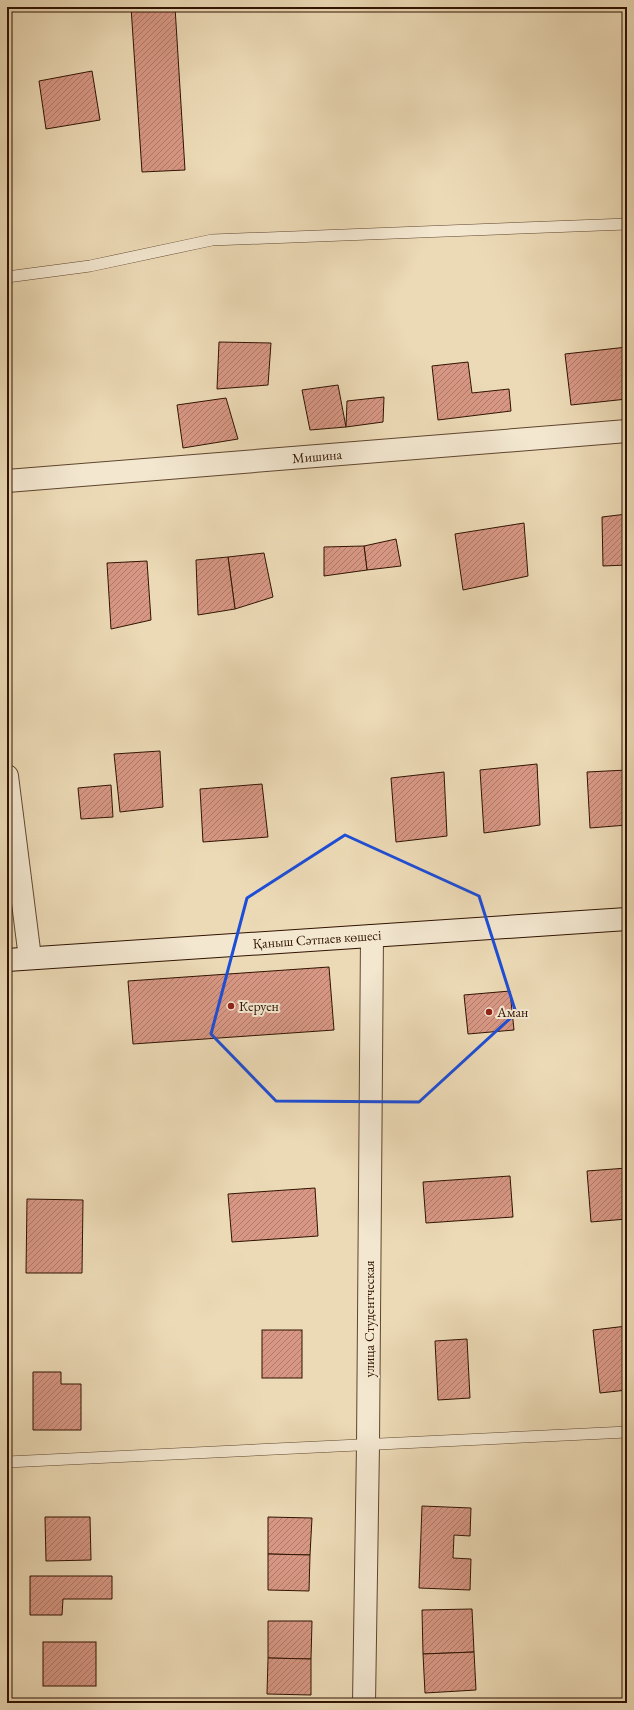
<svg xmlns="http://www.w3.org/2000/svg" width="634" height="1710" font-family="'EB Garamond',serif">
  <defs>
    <pattern id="building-hatch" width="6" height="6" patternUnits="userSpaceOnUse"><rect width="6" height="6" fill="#d79784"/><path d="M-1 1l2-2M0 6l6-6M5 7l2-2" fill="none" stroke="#af7a6a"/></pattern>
  </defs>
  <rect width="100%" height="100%" fill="#ecdab6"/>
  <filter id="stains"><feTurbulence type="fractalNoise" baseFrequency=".005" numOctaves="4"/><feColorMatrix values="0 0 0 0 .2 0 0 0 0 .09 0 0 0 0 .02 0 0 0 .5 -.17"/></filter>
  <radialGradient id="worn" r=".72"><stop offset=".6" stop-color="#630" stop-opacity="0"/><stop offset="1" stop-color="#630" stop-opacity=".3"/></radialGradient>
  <!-- building -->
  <g fill="url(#building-hatch)" stroke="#301301">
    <path d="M131 7H175L185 170 142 172Z"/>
    <path d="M92 71 100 120 46 129 39 81Z"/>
    <path d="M219 342 271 343 268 385 217 389Z"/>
    <path d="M627 347V399L571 405 565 354Z"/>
    <path d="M468 362 472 393 509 389 511 411 438 420 432 366Z"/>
    <path d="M338 385 346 427 310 430 302 390Z"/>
    <path d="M384 397 383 422 346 427 347 401Z"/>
    <path d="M226 398 238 439 183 448 177 405Z"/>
    <path d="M627 514V565L603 566 602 517Z"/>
    <path d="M524 523 528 576 463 590 455 534Z"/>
    <path d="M396 539 401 566 367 570 364 546Z"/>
    <path d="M364 546 367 570 324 576V547Z"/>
    <path d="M264 553 273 597 235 609 228 557Z"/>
    <path d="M228 557 235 609 198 615 196 560Z"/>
    <path d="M147 561 151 620 111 629 107 563Z"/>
    <path d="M160 751 163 807 120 812 114 754Z"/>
    <path d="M537 764 540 825 484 833 480 770Z"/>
    <path d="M627 770V825L590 828 587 772Z"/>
    <path d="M444 772 447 836 396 842 391 778Z"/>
    <path d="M262 784 268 837 203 842 200 789Z"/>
    <path d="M111 785 113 817 81 819 78 788Z"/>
    <path d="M329 967 334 1030 133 1044 128 981Z"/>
    <path d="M510 991 514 1030 468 1034 464 995Z"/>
    <path d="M627 1168V1219L591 1222 587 1171Z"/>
    <path d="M510 1176 513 1217 426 1223 423 1182Z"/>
    <path d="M315 1188 318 1236 232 1242 228 1194Z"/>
    <path d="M27 1199 83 1200 82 1273H26Z"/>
    <path d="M627 1326V1390L600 1393 593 1330Z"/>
    <rect x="262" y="1330" width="40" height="48"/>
    <path d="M467 1339 470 1398 438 1400 435 1341Z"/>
    <path d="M33 1372H61V1384H81V1430H33Z"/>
    <path d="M422 1506 471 1508 470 1536 454 1535 453 1558 471 1559 470 1590 419 1588Z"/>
    <path d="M45 1517H90L91 1560 46 1561Z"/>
    <path d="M268 1517 312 1518 310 1555 268 1554Z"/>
    <path d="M268 1554 310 1555 309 1591 268 1590Z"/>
    <path d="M30 1576H112V1599H63L62 1615H30Z"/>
    <path d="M472 1609 474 1652 423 1654 422 1610Z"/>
    <path d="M268 1621H312L311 1659 268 1658Z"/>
    <rect x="43" y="1642" width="53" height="44"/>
    <path d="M474 1652 476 1690 425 1693 423 1654Z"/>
    <path d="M268 1658 311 1659V1695L267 1694Z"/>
  </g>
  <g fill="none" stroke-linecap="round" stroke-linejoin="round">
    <!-- lane casing -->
    <g stroke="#5f452e" stroke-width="12">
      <g id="lane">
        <path d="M7 277 90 266 212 240 627 224"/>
        <path d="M7 1462 627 1432"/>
      </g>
    </g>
    <!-- street casing -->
    <g stroke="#5f452e" stroke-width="24">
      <g id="street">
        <path d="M7 481 627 431"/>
        <path d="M7 776 30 958"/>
        <path d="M364 1703 368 1445 372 936"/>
      </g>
    </g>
    <!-- secondary casing -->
    <g stroke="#301301" stroke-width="24">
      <path id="secondary" d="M7 960 627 919"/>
    </g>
    <!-- lane -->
    <use href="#lane" stroke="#f3e7d0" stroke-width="11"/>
    <!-- street -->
    <use href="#street" stroke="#f3e7d0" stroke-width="22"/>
    <!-- secondary -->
    <use href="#secondary" stroke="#f3e7d0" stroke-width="22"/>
  </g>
  <!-- marked area -->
  <path fill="none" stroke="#1d4ed8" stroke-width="3" stroke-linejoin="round" d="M345 835 479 896 516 1013 419 1102 276 1101 211 1034 247 898Z"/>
  <!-- markers -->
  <g fill="#8f2418" stroke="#f3e7d0" stroke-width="1.5">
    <circle cx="231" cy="1006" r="4"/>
    <circle cx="489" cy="1012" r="4"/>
  </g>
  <g text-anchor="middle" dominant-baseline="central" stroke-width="4" stroke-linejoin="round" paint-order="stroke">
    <!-- street labels -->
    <g font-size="14" fill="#301301" stroke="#f3e7d0">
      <text transform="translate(317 456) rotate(-5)">Мишина</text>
      <text transform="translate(317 939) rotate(-4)">Қаныш Сәтпаев көшесі</text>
      <text transform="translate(369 1319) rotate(-90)">улица Студентческая</text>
    </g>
    <!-- poi labels -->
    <g font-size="14" fill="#301301" stroke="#f3e7d0" text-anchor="start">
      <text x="239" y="1006">Керуен</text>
      <text x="497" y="1012">Аман</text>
    </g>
  </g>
  <!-- margin -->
  <rect width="634" height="1710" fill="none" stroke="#ecdab6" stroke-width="24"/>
  <rect x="8" y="8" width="618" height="1694" fill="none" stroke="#301301" stroke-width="2"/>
  <rect x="12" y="12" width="610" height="1686" fill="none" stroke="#301301"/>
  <rect width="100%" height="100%" filter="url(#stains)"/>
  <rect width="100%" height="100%" fill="url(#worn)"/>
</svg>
